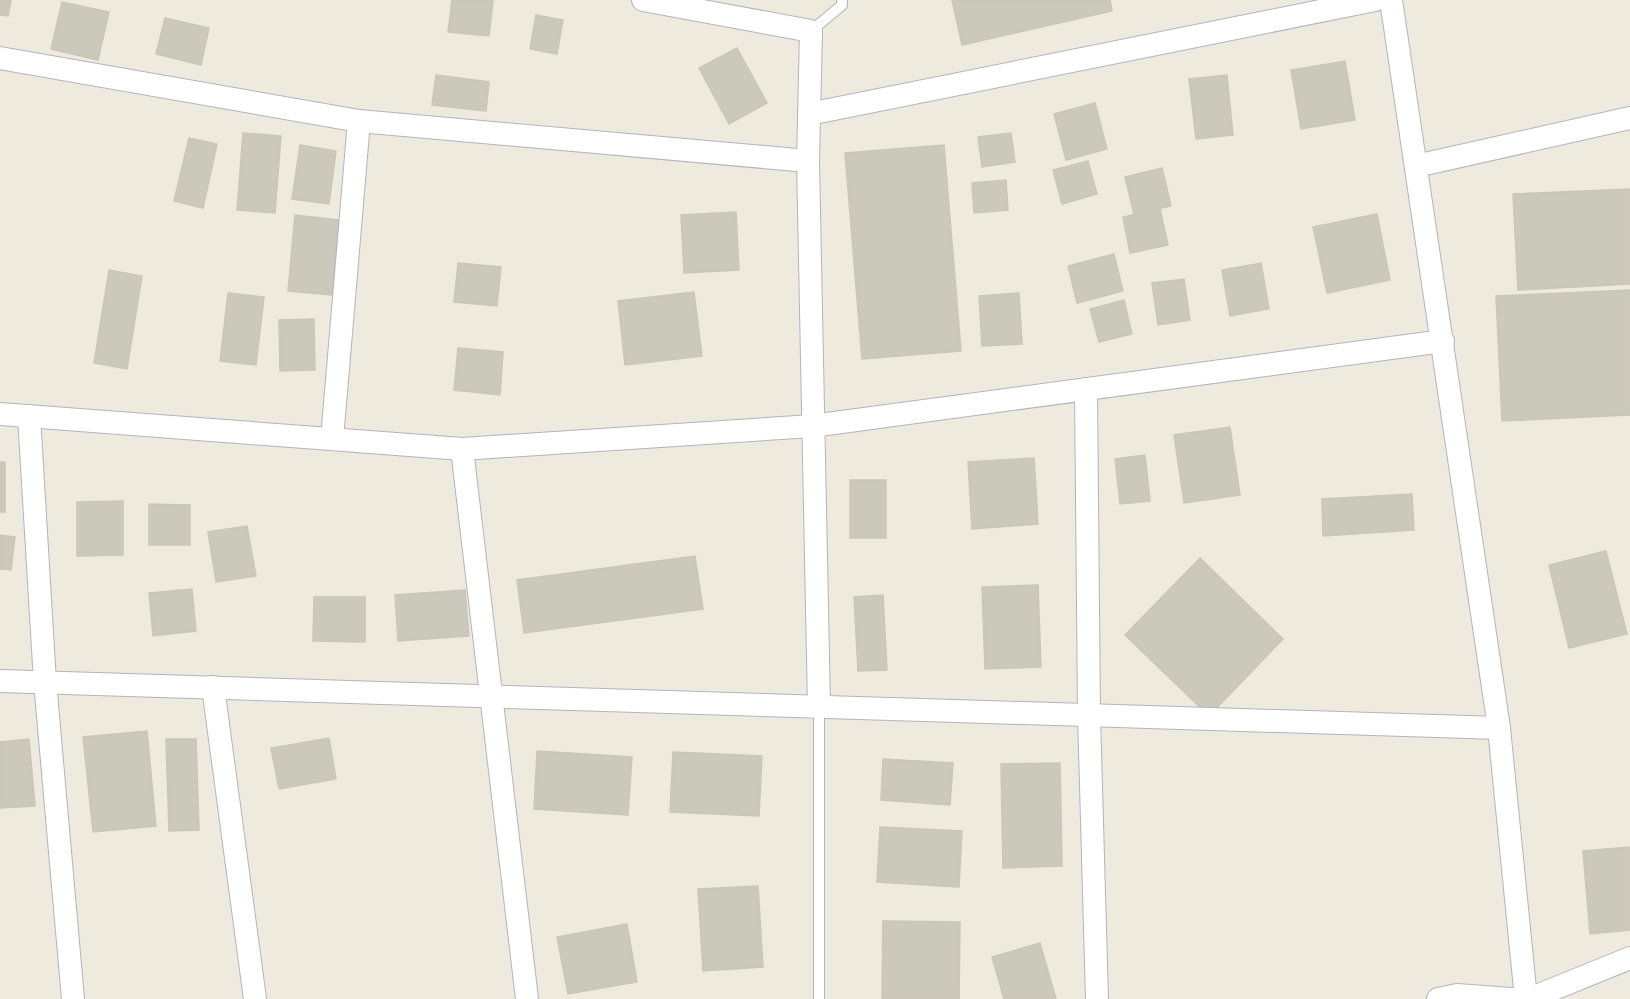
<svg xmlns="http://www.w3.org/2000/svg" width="1630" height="999" font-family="'IBM Plex Sans',sans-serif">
  <rect width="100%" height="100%" fill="#efeade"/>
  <!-- building -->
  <g fill="#cbc8bc" stroke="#cbc6b7" stroke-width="1.5">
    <path d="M0 0H11L8 16 0 15Z"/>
    <path d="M452 0H493L489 36 448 32Z"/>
    <path d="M952 0H1110L1112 11 962 45Z"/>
    <path d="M62 2 109 12 98 60 51 49Z"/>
    <path d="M536 15 563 20 557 54 530 49Z"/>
    <path d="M165 18 209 28 201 65 156 54Z"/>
    <path d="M737 48 767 103 729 124 699 68Z"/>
    <path d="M1345 61 1355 120 1301 129 1291 70Z"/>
    <path d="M436 75 489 82 486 111 432 105Z"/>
    <path d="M1227 75 1233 135 1196 139 1189 79Z"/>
    <path d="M1095 103 1107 149 1066 160 1054 114Z"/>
    <path d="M243 133 281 136 275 213 237 210Z"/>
    <path d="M1011 133 1015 162 982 167 978 137Z"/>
    <path d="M189 138 217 144 203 208 174 201Z"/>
    <path d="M300 145 336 151 329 204 292 199Z"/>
    <path d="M944 145 961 351 862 359 845 153Z"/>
    <path d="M1088 161 1097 194 1062 204 1053 170Z"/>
    <path d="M1162 168 1171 206 1134 214 1125 177Z"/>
    <path d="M1006 180 1008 210 974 213 972 183Z"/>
    <path d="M1630 189V284L1518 290 1513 194Z"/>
    <path d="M1160 209 1168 245 1130 253 1123 217Z"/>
    <path d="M736 212 739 270 684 273 681 215Z"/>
    <path d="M1377 214 1390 280 1327 293 1313 227Z"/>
    <path d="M295 215 339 220 332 295 288 291Z"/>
    <path d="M1114 254 1123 291 1077 303 1068 266Z"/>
    <path d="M458 263 501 267 497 306 454 302Z"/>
    <path d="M1261 263 1269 309 1230 316 1222 270Z"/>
    <path d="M109 270 142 276 127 369 94 363Z"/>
    <path d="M1184 279 1190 320 1158 325 1152 283Z"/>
    <path d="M1630 290V415L1502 421 1496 296Z"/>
    <path d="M694 292 702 356 625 365 618 301Z"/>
    <path d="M228 293 264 297 256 365 220 361Z"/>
    <path d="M1019 293 1022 344 982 346 979 296Z"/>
    <path d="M1124 300 1132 334 1099 342 1090 309Z"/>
    <path d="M314 319 315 370 280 371 279 320Z"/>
    <path d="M458 348 503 352 500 395 454 390Z"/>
    <path d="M1230 427 1240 495 1184 503 1174 435Z"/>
    <path d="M1145 455 1150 501 1120 504 1115 459Z"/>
    <path d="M1034 458 1038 524 972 529 968 462Z"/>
    <rect x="0" y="462" width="5" height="50"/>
    <rect x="850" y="480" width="36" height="58"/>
    <path d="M1412 494 1414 530 1323 536 1322 499Z"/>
    <path d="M123 501V555L77 556V502Z"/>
    <path d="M149 504 190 505V545H149Z"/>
    <path d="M247 526 256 576 216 582 208 532Z"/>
    <path d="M0 535 15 537 11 570 0 569Z"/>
    <path d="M1606 551 1627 634 1569 648 1549 565Z"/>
    <path d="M695 556 703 609 524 633 517 580Z"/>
    <path d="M1200 558 1283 639 1209 716 1125 635Z"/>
    <path d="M1038 585 1041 667 985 669 982 587Z"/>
    <path d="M192 589 196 631 153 636 149 593Z"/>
    <path d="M465 590 469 636 398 641 395 595Z"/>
    <path d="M883 595 887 670 858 671 854 597Z"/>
    <path d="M314 597H365V642L313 641Z"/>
    <path d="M147 731 156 826 93 832 83 737Z"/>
    <path d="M329 738 336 779 279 789 271 748Z"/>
    <path d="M29 739 35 806 0 808V742Z"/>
    <path d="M166 739H196L199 830 169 831Z"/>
    <path d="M537 751 632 757 628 815 534 809Z"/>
    <path d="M673 752 762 756 759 816 670 812Z"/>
    <path d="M883 759 953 763 950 805 881 800Z"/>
    <path d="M1060 763 1062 866 1003 868 1001 764Z"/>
    <path d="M880 827 962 831 959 887 877 882Z"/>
    <path d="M1630 847V930L1590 934 1583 851Z"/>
    <path d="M758 886 763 967 703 971 698 889Z"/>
    <path d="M883 921 960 922 959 999H882Z"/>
    <path d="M627 924 637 982 568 994 557 937Z"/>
    <path d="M1040 943 1056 999H1004L992 957Z"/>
  </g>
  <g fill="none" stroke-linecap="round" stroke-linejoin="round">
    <!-- service casing -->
    <g stroke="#b2b3c1" stroke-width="12">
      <g id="service">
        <path d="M811 31 842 5V0"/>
        <path d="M819 999V707"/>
      </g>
    </g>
    <!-- minor casing -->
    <g stroke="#b2b3c1" stroke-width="24">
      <g id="minor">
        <path d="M643 0 811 31 808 161 819 707"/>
        <path d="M1391 0 1499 728 1526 999"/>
        <path d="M0 58 359 121 808 161"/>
        <path d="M809 114 1375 0"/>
        <path d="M1416 166 1630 118"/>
        <path d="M1086 389 1089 715 1097 999"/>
        <path d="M0 414 462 449 812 426 1443 341"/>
        <path d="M29 416 45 682 73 999"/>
        <path d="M332 439 359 121"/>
        <path d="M462 449 527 999"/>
        <path d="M0 681 1499 728"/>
        <path d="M213 687 255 999"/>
        <path d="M1438 999 1457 995 1511 999"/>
        <path d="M1529 999 1630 958"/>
      </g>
    </g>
    <!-- service -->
    <use href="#service" stroke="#fff" stroke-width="10"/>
    <!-- minor -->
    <use href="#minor" stroke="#fff" stroke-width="22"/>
  </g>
</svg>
